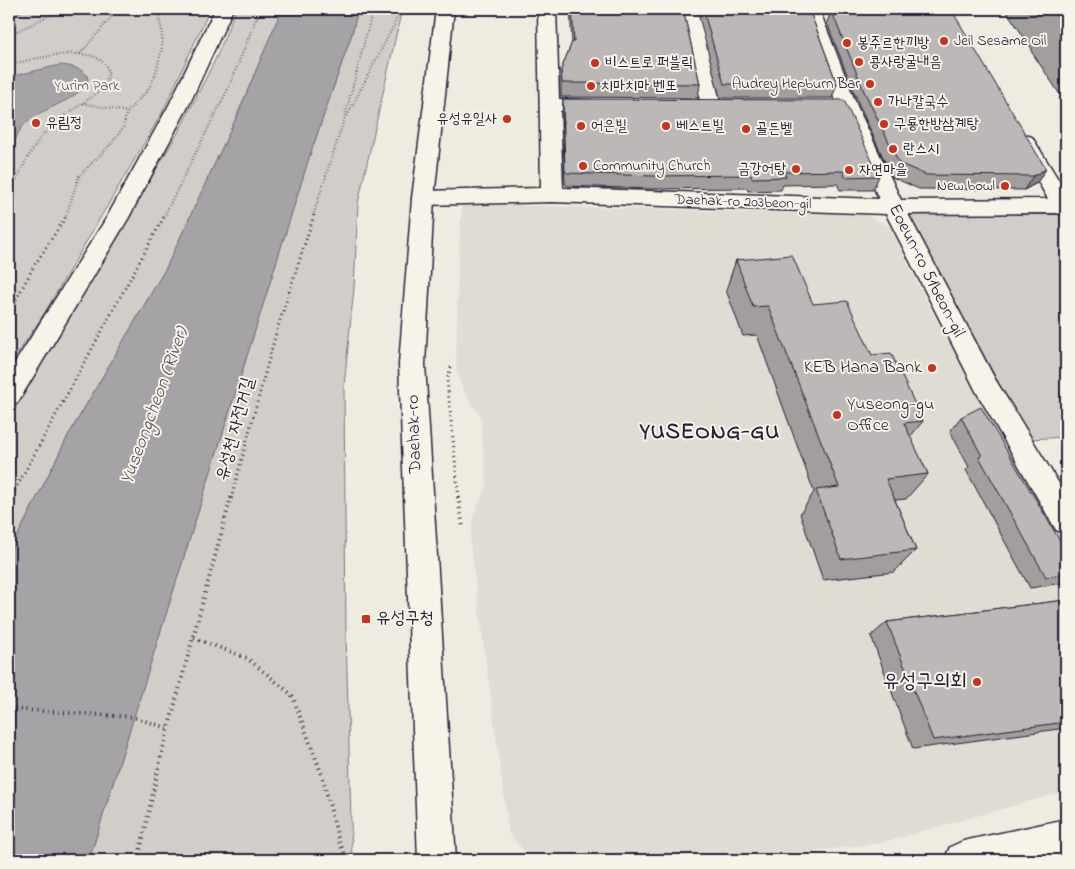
<svg xmlns="http://www.w3.org/2000/svg" width="1075" height="869" font-family="'Indie Flower','Poor Story',sans-serif">
  <rect width="100%" height="100%" fill="#eeebe1"/>
  <filter id="ink" filterUnits="userSpaceOnUse"><feTurbulence type="fractalNoise" baseFrequency=".02" numOctaves="2"/><feDisplacementMap in="SourceGraphic" scale="10" xChannelSelector="R" yChannelSelector="G"/><feConvolveMatrix kernelMatrix="1 2 1 2 8 2 1 2 1" color-interpolation-filters="sRGB"/></filter>
  <g filter="url(#ink)">
    <!-- built -->
    <path fill="#dfdcd4" d="M462 204 865 215 890 227 931 310 989 414 1066 543V791L880 843 743 860H532L509 834 470 542 473 517 487 485 480 415 463 390 456 370 458 266Z"/>
    <!-- green -->
    <g fill="#d1cdc9" stroke="#7a7882">
      <path d="M25 9H210L163 111 45 312 9 367V18Z"/>
      <path d="M236 9H278L279 16 236 118 167 266 68 436 9 553V419L180 129 217 56Z"/>
      <path d="M358 9H402L358 203 354 288 344 386 346 634 352 860H89L309 158 352 34Z"/>
      <path d="M907 214H1060L1066 222V437L1029 439Z"/>
    </g>
    <!-- water -->
    <g fill="#a6a3a6" stroke="#716f7b">
      <path d="M278 9H358L352 33 309 158 89 860H9V553L68 436 167 266 236 118 279 16Z"/>
      <path d="M60 65C75 66 100 73 81 90 64 106 37 109 22 127 16 135 13 147 9 156V77Z"/>
    </g>
    <g fill="none" stroke-linecap="round" stroke-linejoin="round">
      <!-- minor casing -->
      <g stroke="#22223b" stroke-width="3">
        <g id="minor">
          <path d="M215 9H233L189 105 128 219 18 402 9 405V372L107 217 169 105Z"/>
          <path d="M538 9H556L559 99 608 101 611 105 608 109 560 111 563 188 879 199 837 106 802 9H819L857 106 901 200 1048 199 1015 141 1018 137 1025 135 1032 137 1066 192V217L1057 213 908 214 995 379 1066 495V534L1056 530 977 393 886 214 552 202 423 205 415 203 412 198 415 193 423 191 541 188Z"/>
          <path d="M681 9H698L721 106 718 110 711 112 704 110 701 106Z"/>
        </g>
      </g>
      <!-- major casing -->
      <g stroke="#22223b" stroke-width="3">
        <g id="major">
          <path d="M436 9H454L434 198 425 364 456 860H418L399 364 412 198Z"/>
          <path d="M1066 819V857L1048 860H944L950 847 963 841Z"/>
        </g>
      </g>
      <!-- path-far2 -->
      <g stroke="#22223b" stroke-width="2.5" stroke-dasharray="0.5 2.5" stroke-linecap="butt">
        <path d="M9 35 63 9"/>
        <path d="M80 54 118 9"/>
        <path d="M9 65C30 60 95 41 107 68 109 74 107 81 103 86 87 105 62 113 46 131 30 150 20 173 9 194"/>
        <path d="M83 103 127 112"/>
        <path d="M347 116 395 23 400 9"/>
        <path d="M66 216 79 176 111 144 123 128 127 112 148 90 155 76 162 48V30L159 19 162 9"/>
        <path d="M164 216 228 89 260 9"/>
        <path d="M313 216 344 120 373 9"/>
      </g>
      <!-- path-far1 -->
      <g stroke="#22223b" stroke-width="3" stroke-dasharray="1 4" stroke-linecap="butt">
        <path d="M9 313 34 266 67 215"/>
        <path d="M451 367 447 380 459 499"/>
        <path d="M10 499 165 215"/>
        <path d="M231 499 276 333 314 215"/>
      </g>
      <!-- path -->
      <g stroke="#22223b" stroke-width="4" stroke-dasharray="1 4.5" stroke-linecap="butt">
        <path d="M458 497 463 527"/>
        <path d="M9 500 10 497"/>
        <path d="M194 638 247 658 292 695 322 775 339 842 348 860"/>
        <path d="M9 709 133 717 168 728"/>
        <path d="M138 860 163 748 231 497"/>
      </g>
      <!-- minor -->
      <use href="#minor" fill="#f7f3e8" fill-rule="evenodd"/>
      <!-- major -->
      <use href="#major" fill="#f7f3e8" fill-rule="evenodd"/>
    </g>
    <!-- wall -->
    <g fill="#a19e9d" stroke="#22223b">
      <path d="M570 9H683L700 84 698 98 561 97V70L572 42Z"/>
      <path d="M697 9H809L837 84 832 98H720Z"/>
      <path d="M951 9 1037 183 1024 190 919 189 892 177 859 105 827 23 831 10Z"/>
      <path d="M1005 9H1066V112L1060 103 1063 99 1031 51 1032 49Z"/>
      <path d="M563 99 879 176 873 190H840L837 184 783 185 781 190 748 191 747 188 652 189 567 186 565 184 562 113Z"/>
      <path d="M736 260 813 304 872 355 923 421 910 437 928 474 906 499 895 500 916 550 894 572 823 580 800 514 814 492 757 335 743 336 726 290Z"/>
      <path d="M961 417 1066 551V580L1062 583 1030 588 966 470 969 467 950 431Z"/>
      <path d="M1066 600V728L913 749 871 636 887 622Z"/>
    </g>
    <!-- shaded-wall -->
    <path fill="#838180" stroke="#22223b" d="M1046 169 1037 183 1024 190 1033 176Z"/>
    <!-- building -->
    <g fill="#bbb8b7" stroke="#22223b">
      <path d="M572 9H683L700 84 562 83 561 70 572 42H574Z"/>
      <path d="M703 9H809L837 84H724Z"/>
      <path d="M833 9H951L1046 169 1033 176 926 175 899 163 864 91 831 10Z"/>
      <path d="M1055 9H1066V28L1054 11H1057Z"/>
      <path d="M563 99 844 100 879 176 845 177 843 171 784 172 786 177 752 178 751 175 654 176 567 173 565 171Z"/>
      <path d="M792 255 813 304 847 301 872 355 891 353 923 421 904 423 928 474 886 479 916 550 841 559 816 490 839 487 768 306 753 307 736 260Z"/>
      <path d="M981 407 1066 551V574L1046 577 979 457 982 456 961 417Z"/>
      <path d="M1066 600V722L933 740 887 622Z"/>
    </g>
  </g>
  <!-- markers -->
  <g fill="#c8321e" stroke="#f7f3e8" stroke-width="2">
    <circle cx="944" cy="41" r="5"/>
    <circle cx="847" cy="43" r="5"/>
    <circle cx="859" cy="62" r="5"/>
    <circle cx="595" cy="63" r="5"/>
    <circle cx="870" cy="84" r="5"/>
    <circle cx="591" cy="86" r="5"/>
    <circle cx="878" cy="102" r="5"/>
    <circle cx="507" cy="119" r="5"/>
    <circle cx="36" cy="123" r="5"/>
    <circle cx="884" cy="124" r="5"/>
    <circle cx="581" cy="126" r="5"/>
    <circle cx="666" cy="126" r="5"/>
    <circle cx="746" cy="129" r="5"/>
    <circle cx="893" cy="149" r="5"/>
    <circle cx="583" cy="166" r="5"/>
    <circle cx="796" cy="169" r="5"/>
    <circle cx="849" cy="170" r="5"/>
    <circle cx="1005" cy="186" r="5"/>
    <circle cx="932" cy="368" r="5"/>
    <circle cx="837" cy="415" r="5"/>
    <rect x="361" y="614" width="10" height="10" rx="2.5"/>
    <circle cx="977" cy="682" r="5"/>
  </g>
  <g text-anchor="middle" dominant-baseline="central" stroke-width="4" stroke-linejoin="round" paint-order="stroke">
    <!-- far-poi labels -->
    <g font-size="15" fill="#22223b" stroke="#f7f3e8" text-anchor="start">
      <text x="954" y="41">Jeil Sesame Oil</text>
      <text x="857" y="43">봉주르한끼방</text>
      <text x="869" y="62">콩사랑굴내음</text>
      <text x="605" y="63">비스트로 퍼블릭</text>
      <text x="860" y="84" text-anchor="end">Audrey Hepburn Bar</text>
      <text x="601" y="86">치마치마 벤또</text>
      <text x="888" y="102">가나칼국수</text>
      <text x="497" y="119" text-anchor="end">유성유일사</text>
      <text x="46" y="123">유림정</text>
      <text x="894" y="124">구룡한방삼계탕</text>
      <text x="591" y="126">어은빌</text>
      <text x="676" y="126">베스트빌</text>
      <text x="756" y="129">골든벨</text>
      <text x="903" y="149">란스시</text>
      <text x="593" y="166">Community Church</text>
      <text x="786" y="169" text-anchor="end">금강어탕</text>
      <text x="859" y="170">자연마을</text>
      <text x="995" y="186" text-anchor="end">New bowl</text>
    </g>
    <!-- far-park labels -->
    <g font-size="15" fill="#575566" stroke="#f7f3e8">
      <text x="87" y="86">Yurim Park</text>
    </g>
    <!-- far-street labels -->
    <g font-size="15" fill="#22223b" stroke="#f7f3e8">
      <text transform="translate(743 202) rotate(2)">Daehak-ro 203beon-gil</text>
    </g>
    <!-- street labels -->
    <g font-size="18" fill="#22223b" stroke="#f7f3e8">
      <text transform="translate(926 271) rotate(63)">Eoeun-ro 51beon-gil</text>
      <text transform="translate(236 429) rotate(-75)">유성천 자전거길</text>
      <text transform="translate(415 434) rotate(-92)">Daehak-ro</text>
    </g>
    <!-- poi labels -->
    <g font-size="18" fill="#22223b" stroke="#f7f3e8" text-anchor="start">
      <text x="922" y="368" text-anchor="end">KEB Hana Bank</text>
      <text x="847" y="405">Yuseong-gu<tspan x="847" dy="21">Office</tspan></text>
      <text x="376" y="619">유성구청</text>
    </g>
    <!-- water labels -->
    <g font-size="19" font-style="italic" fill="#504f60" stroke="#f7f3e8">
      <text transform="translate(155 406) rotate(-70)">Yuseongcheon (River)</text>
    </g>
    <!-- near-poi labels -->
    <g font-size="21" fill="#22223b" stroke="#f7f3e8" text-anchor="end">
      <text x="967" y="682">유성구의회</text>
    </g>
    <!-- district labels -->
    <g font-size="22" font-weight="bold" letter-spacing="1" fill="#22223b" stroke="#f7f3e8">
      <text x="710" y="433">YUSEONG-GU</text>
    </g>
  </g>
  <!-- margin -->
  <rect width="1075" height="869" fill="none" stroke="#f7f3e8" stroke-width="30"/>
  <rect x="15" y="15" width="1045" height="839" fill="none" stroke="#22223b" stroke-width="2" filter="url(#ink)"/>
</svg>
